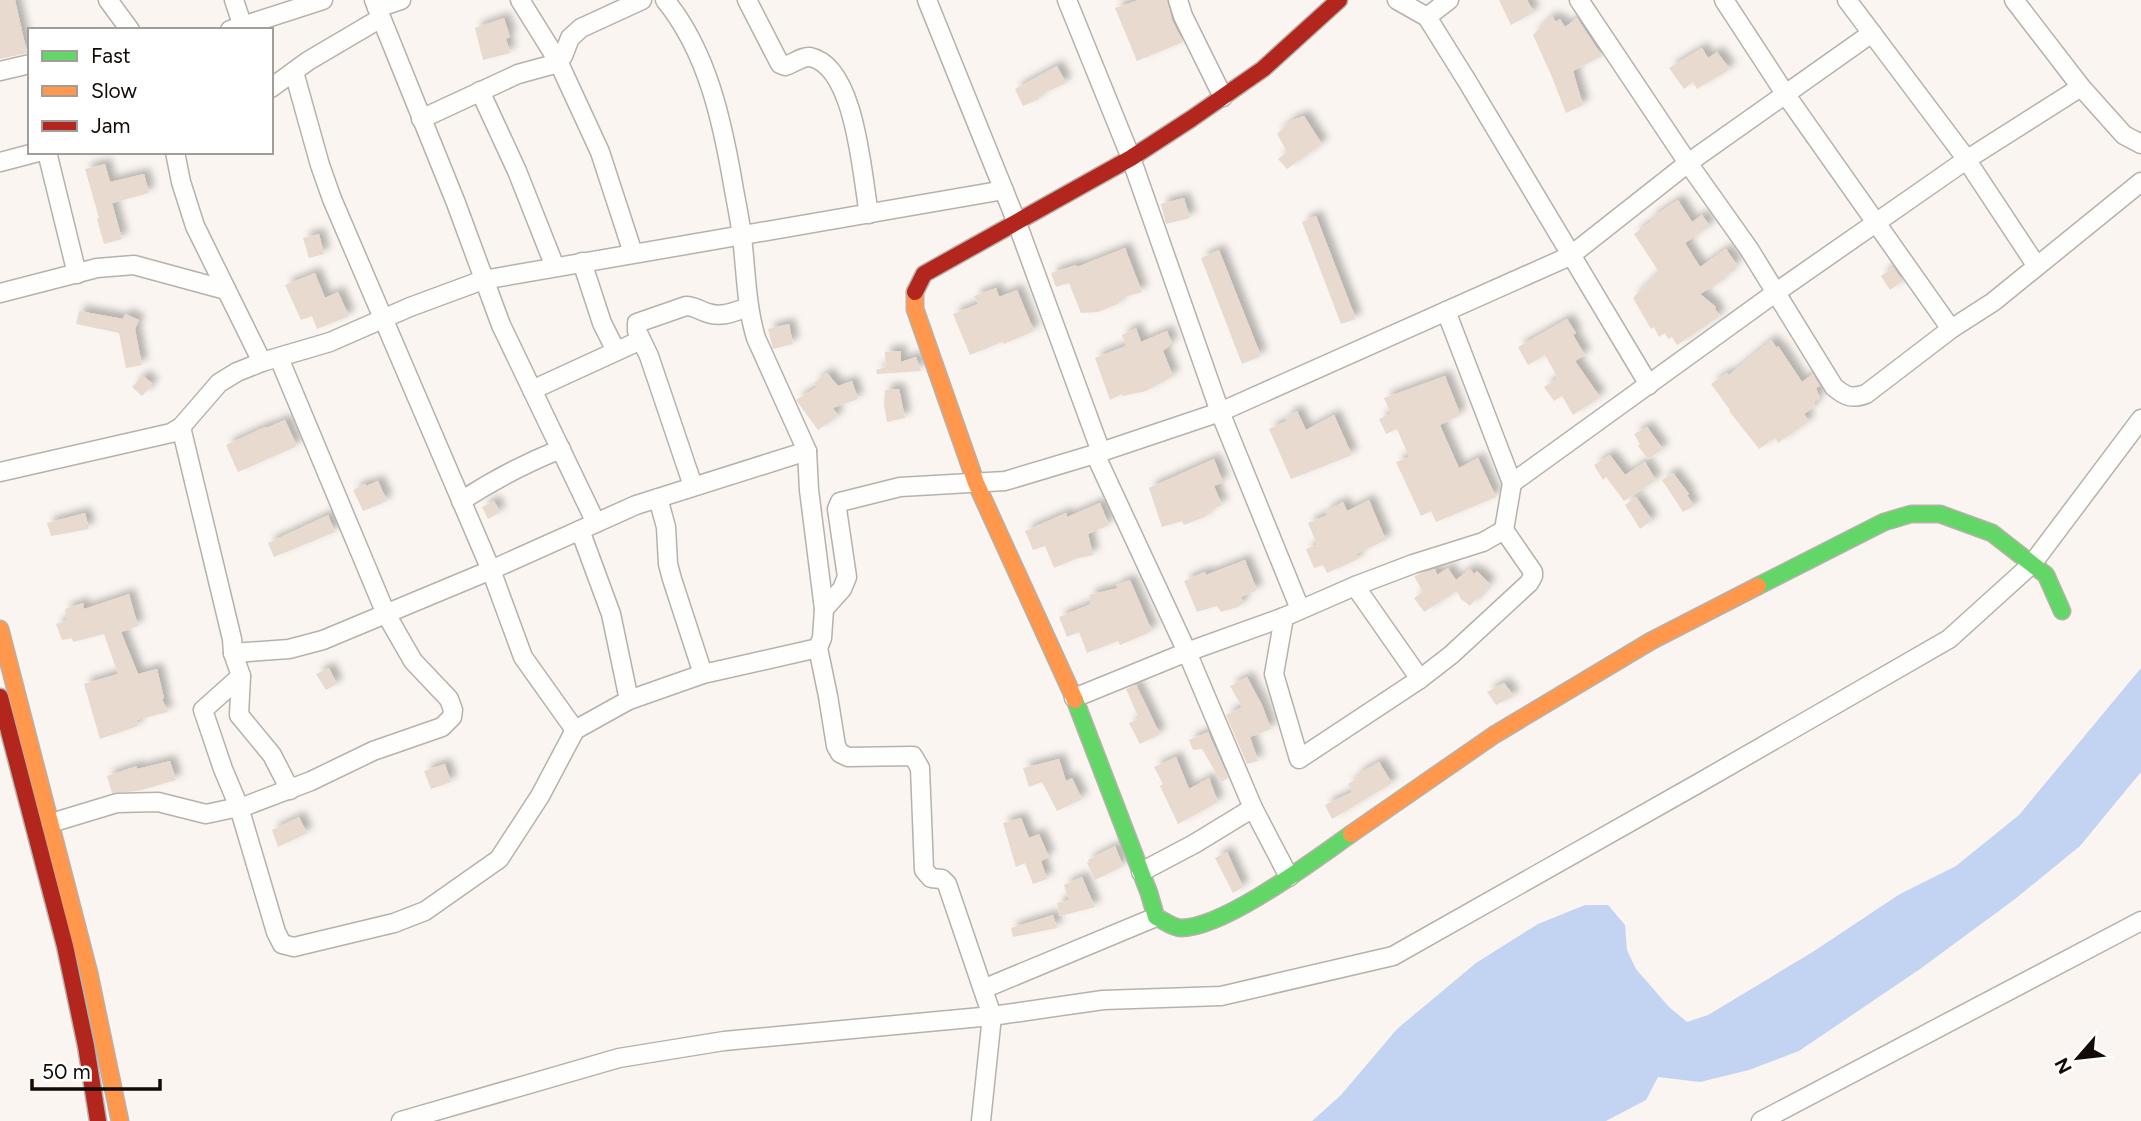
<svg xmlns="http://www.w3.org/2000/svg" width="2141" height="1121" font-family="Figtree,sans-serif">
  <defs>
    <filter id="shadow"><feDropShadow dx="6" dy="-6" stdDeviation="3.5" flood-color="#0004"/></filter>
  </defs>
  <rect width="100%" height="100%" fill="#faf5f0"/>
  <!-- water -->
  <path fill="#c2d4f1" d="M2141 668V772L2080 846 2015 899 1920 969 1799 1051 1749 1070 1700 1082 1658 1077 1646 1100 1606 1121H1312L1341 1095 1397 1029 1476 963 1538 924 1585 905H1608L1625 925 1627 950 1636 969 1669 1007 1687 1022 1708 1015 1811 953 1900 894 1956 866 2019 815Z"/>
  <!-- building -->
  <g fill="#e8dace" filter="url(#shadow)">
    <path d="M0 0H15L27 53 0 59Z"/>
    <path d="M1139 0H1167L1172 20 1183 42 1137 61 1115 8Z"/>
    <path d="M1499 0H1527L1534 12 1511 25Z"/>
    <path d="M1552 16 1556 22 1560 19 1565 27 1577 18 1602 56 1573 71 1583 105 1566 113 1552 77 1533 35Z"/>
    <path d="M504 18 510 37 506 39 510 53 483 60 475 28Z"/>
    <path d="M1702 48 1708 58 1717 52 1730 69 1697 89 1693 82 1684 89 1669 68Z"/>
    <path d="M1057 66 1066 83 1038 96 1039 99 1023 106 1015 89Z"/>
    <path d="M1304 116 1322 144 1287 169 1278 159 1287 152 1277 134 1291 121Z"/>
    <path d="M105 164 110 182 144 174 149 193 112 203 122 239 104 244 97 219 99 218 85 169Z"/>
    <path d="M1184 198 1190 218 1166 224 1161 204Z"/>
    <path d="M1678 200 1692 222 1702 215 1710 226 1685 243 1700 267 1726 249 1737 265 1729 270 1731 272 1722 278 1720 282 1700 294 1716 307 1715 309 1720 316 1677 345 1672 337 1668 339 1665 333 1659 337 1654 327 1651 329 1633 298 1659 272 1634 234 1652 221 1651 218Z"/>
    <path d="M1316 216 1356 319 1341 324 1302 222Z"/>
    <path d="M319 234 324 254 309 258 303 238Z"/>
    <path d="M1125 248 1142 292 1117 299 1120 303 1098 312 1081 313 1069 283 1056 287 1051 273 1076 265 1077 267Z"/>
    <path d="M1219 250 1261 356 1242 364 1201 258Z"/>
    <path d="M1893 267 1903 281 1890 290 1881 276Z"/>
    <path d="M315 273 325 298 338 292 349 316 317 329 312 316 301 320 285 285Z"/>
    <path d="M996 288 999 297 1017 290 1034 331 1004 344 1002 342 970 355 953 314 978 304 974 296Z"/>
    <path d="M79 311 123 319 125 314 139 320 135 329 142 365 126 368 119 333 76 324Z"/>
    <path d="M1567 319 1576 333 1573 335 1585 355 1575 361 1600 397 1573 415 1562 396 1554 401 1544 387 1558 378 1545 355 1528 365 1518 347Z"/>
    <path d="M789 324 793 344 773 349 768 329Z"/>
    <path d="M1136 328 1141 342 1167 331 1172 343 1163 351 1173 376 1146 391 1123 396 1122 394 1110 400 1095 358 1126 346 1122 335Z"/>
    <path d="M1771 340 1777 348 1778 346 1802 382 1813 374 1820 386 1816 388 1820 398 1815 401 1814 407 1804 414 1809 421 1778 443 1775 438 1759 449 1729 411 1730 410 1711 384 1727 373 1729 375Z"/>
    <path d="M901 351V362L916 357 921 371 877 374 876 370 886 367 885 352Z"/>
    <path d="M827 373 838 386 852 381 858 399 833 408 838 416 818 430 796 400 817 387 814 383Z"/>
    <path d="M143 376 153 384 142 396 132 387Z"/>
    <path d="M1445 376 1459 411V416L1440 425 1442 430 1459 468 1478 458 1496 497 1436 522 1431 511 1421 516 1396 462 1409 457 1397 429 1386 434 1379 419 1391 414 1384 398Z"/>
    <path d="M899 389 905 418 887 422 884 405 885 390Z"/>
    <path d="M1297 411 1306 430 1334 415 1352 455 1291 479 1269 429 1287 421 1285 417Z"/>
    <path d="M285 420 297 446 238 472 226 445 265 427 266 428Z"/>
    <path d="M1647 427 1663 449 1648 459 1638 446 1640 444 1634 434Z"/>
    <path d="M1610 455 1625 475 1645 462 1656 480 1624 501 1606 477 1603 480 1594 465Z"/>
    <path d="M1214 459 1223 482 1214 486 1222 505 1206 512 1207 516 1184 525 1182 521 1162 527 1149 488Z"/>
    <path d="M1673 473 1689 494 1687 495 1694 506 1683 512 1662 480Z"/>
    <path d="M378 481 387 501 363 511 353 490 365 484 366 486Z"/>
    <path d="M1636 497 1652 520 1640 529 1625 505Z"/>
    <path d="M1369 500 1386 540 1356 554 1358 559 1327 573 1323 565 1314 568 1306 549 1317 545 1308 523 1327 515 1325 511 1343 502 1347 511Z"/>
    <path d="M494 501 500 512 488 519 482 507Z"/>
    <path d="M1100 503 1109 525 1088 534 1093 555 1075 559 1054 568 1045 546 1033 550 1025 531 1066 513 1067 517Z"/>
    <path d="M85 513 89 529 51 536 47 523Z"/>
    <path d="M328 515 335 532 274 557 268 543Z"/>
    <path d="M1245 560 1257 590 1241 597 1243 603 1238 607 1221 612 1217 606 1197 612 1184 581 1205 572 1206 575Z"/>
    <path d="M1448 568 1456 580 1470 569 1474 574 1477 571 1490 584 1470 606 1461 599 1457 591 1424 612 1414 598 1423 592 1414 576 1435 569 1437 575Z"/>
    <path d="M1130 580 1152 631 1120 645 1118 641 1087 653 1079 632 1067 637 1059 617 1091 604 1089 595 1118 588 1116 585Z"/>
    <path d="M129 594 138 626 121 632 138 674 157 669 164 698 162 699 168 712 136 720 138 726 100 739 84 684 118 674 104 634 73 642 72 638 62 640 56 624 67 620 65 609 83 603 84 609Z"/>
    <path d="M329 668 337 684 326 690 316 674Z"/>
    <path d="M1247 677 1262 705 1271 729 1250 737 1258 761 1247 764 1226 715 1242 707 1230 686Z"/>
    <path d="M1504 683 1514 696 1496 705 1487 692Z"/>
    <path d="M1136 685 1160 734 1140 744 1129 723 1139 719 1126 689Z"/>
    <path d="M1208 732 1228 778 1221 782 1202 749 1193 750 1189 740Z"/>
    <path d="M1176 757 1189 789 1209 778 1218 802 1178 824 1160 786 1163 784 1154 767Z"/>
    <path d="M1059 759 1066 781 1072 778 1082 799 1057 811 1042 782 1029 787 1023 768Z"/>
    <path d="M170 761 176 780 138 791 112 793 107 776 137 766V769Z"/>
    <path d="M1379 762 1392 783 1332 819 1325 805 1352 792 1348 784 1358 778 1356 775Z"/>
    <path d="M445 764 451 782 431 789 424 771Z"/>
    <path d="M299 817 307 833 278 847 272 830Z"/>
    <path d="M1021 818 1029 838 1039 834 1049 857 1041 861 1047 879 1033 884 1025 863 1016 867 1003 823Z"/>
    <path d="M1115 846 1123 866 1095 880 1087 863 1089 862 1088 860Z"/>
    <path d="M1227 852 1243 887 1233 893 1215 858Z"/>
    <path d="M1082 877 1095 907 1060 916 1057 903 1069 900 1064 885Z"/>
    <path d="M1053 915 1057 928 1013 937 1011 928Z"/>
  </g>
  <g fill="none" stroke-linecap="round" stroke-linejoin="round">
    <!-- street casing -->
    <g stroke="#b7b1ab" stroke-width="21">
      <g id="street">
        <path d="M108 0 130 30"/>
        <path d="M234 0 243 27"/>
        <path d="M374 0 456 203 501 325 596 523"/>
        <path d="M520 0 558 61 600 152 633 253"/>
        <path d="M747 0 780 64 785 66C793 64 802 56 810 57 856 66 862 177 869 214"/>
        <path d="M927 0 1017 223 1101 452"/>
        <path d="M1067 0 1131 158 1220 412 1300 609"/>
        <path d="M1178 0 1183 16 1223 97"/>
        <path d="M1397 0 1427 17 1467 81 1649 385"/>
        <path d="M1579 0 1688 163 1749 249 1834 387C1846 397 1852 399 1866 394L1951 329 1993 302 2141 182"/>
        <path d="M1724 0 1786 95 1951 329"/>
        <path d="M1847 0 1962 153 2036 265"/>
        <path d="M2014 0 2081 87 2124 135 2141 144"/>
        <path d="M377 8 401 0"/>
        <path d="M1427 17 1449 0"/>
        <path d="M230 30 323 0"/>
        <path d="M0 71 30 64"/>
        <path d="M294 72 320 165 332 199 491 570 523 657 575 730"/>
        <path d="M271 88 308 61 381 18"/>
        <path d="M480 91 517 171 555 267"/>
        <path d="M421 119 518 74 551 65 563 56 570 38 581 28 642 0"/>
        <path d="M47 152 77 274"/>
        <path d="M175 152 181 182 195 226 262 362"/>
        <path d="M0 162 38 152"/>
        <path d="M582 262 602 323 616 351"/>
        <path d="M0 293 97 268 134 265 226 290"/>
        <path d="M532 390 641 340"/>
        <path d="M181 427 232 639 233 653 241 676 239 715 272 755 290 790"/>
        <path d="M1095 454 1187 652 1253 808 1289 877"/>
        <path d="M0 472 171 433 181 427 219 383 237 372 262 362 330 342 410 307 483 280 1004 190"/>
        <path d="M1512 483 1775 293 1966 160 2081 87"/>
        <path d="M693 486 649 356 637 331V323L686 306C695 306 700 311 708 313 722 318 736 311 749 307"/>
        <path d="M658 498 666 527 668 564 672 579 703 674"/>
        <path d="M461 501C495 479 523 464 561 449"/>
        <path d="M580 530 611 614 629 700"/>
        <path d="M1355 586 1413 564 1483 542 1504 530 1512 483 1446 311"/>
        <path d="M824 609 842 589 847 577 837 509 840 502 900 487 1005 481 1095 454 1220 412 1570 256 1688 163 1872 33"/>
        <path d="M1284 617 1274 674 1299 759 1420 679 1451 655 1529 583 1533 576V572L1504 530"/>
        <path d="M818 648 828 696 836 746 840 753 848 757 913 756 920 768 924 870 931 878 942 879 947 884 992 1016 981 1121"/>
        <path d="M233 653 289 649 323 640 491 570 636 505 807 451"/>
        <path d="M241 676 203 710 223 769 239 807 276 932 282 944 294 947 394 923 425 911 499 859 540 796 575 730 629 700 703 674 818 648 822 638 824 609 809 490 807 451 756 338C746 305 746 270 742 237 740 219 736 202 733 184 722 120 707 51 665 0"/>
        <path d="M1074 698 1187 652 1284 617 1355 586 1420 679"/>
        <path d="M51 823 117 803 158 802 206 814 248 805 311 781 373 751 442 727 452 717 453 710 449 699 413 661 386 614 279 358"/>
        <path d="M1141 872 1194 844 1253 808"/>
        <path d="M983 989 1156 917"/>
        <path d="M401 1121 619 1058 724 1041 992 1016 1103 1000 1221 996 1393 956 1699 783 1949 639 2032 564 2141 419"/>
        <path d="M1761 1121 2141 921"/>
      </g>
    </g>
    <!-- fast casing -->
    <g stroke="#b7b1ab" stroke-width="19">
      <g id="fast">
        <path d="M1758 586 1884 522 1911 514H1940L1992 533 2046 575 2062 611"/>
        <path d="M1075 700 1149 893 1156 917C1163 920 1173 928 1181 928 1224 928 1314 860 1351 834"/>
      </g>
    </g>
    <!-- slow casing -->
    <g stroke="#b7b1ab" stroke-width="19">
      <g id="slow">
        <path d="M915 292V309L976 483 1075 700"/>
        <path d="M0 629 89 973 120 1121"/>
        <path d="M1351 834 1494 735 1651 641 1758 586"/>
      </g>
    </g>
    <!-- jam casing -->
    <g stroke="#b7b1ab" stroke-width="19">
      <g id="jam">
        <path d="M915 292 924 274 1131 158 1191 119 1263 69 1339 0"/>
        <path d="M0 697 65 946 86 1046 98 1121"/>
      </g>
    </g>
    <!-- street -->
    <use href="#street" stroke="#fefefd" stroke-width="18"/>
    <!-- fast -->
    <use href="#fast" stroke="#63d668" stroke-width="16"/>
    <!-- slow -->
    <use href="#slow" stroke="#ff974d" stroke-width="16"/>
    <!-- jam -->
    <use href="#jam" stroke="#b3261e" stroke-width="16"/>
  </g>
  <!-- legend -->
  <rect x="28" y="28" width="245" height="126" fill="#ffffff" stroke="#a19d9b" stroke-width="2"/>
  <rect x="42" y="51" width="35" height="10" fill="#63d668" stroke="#a19d9b" stroke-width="2"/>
  <text x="91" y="63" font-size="21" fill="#130b05">Fast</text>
  <rect x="42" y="86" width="35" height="10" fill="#ff974d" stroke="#a19d9b" stroke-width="2"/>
  <text x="91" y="98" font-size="21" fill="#130b05">Slow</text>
  <rect x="42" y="121" width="35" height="10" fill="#b3261e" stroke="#a19d9b" stroke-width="2"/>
  <text x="91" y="133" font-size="21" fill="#130b05">Jam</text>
  <!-- north arrow -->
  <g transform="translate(2078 1058) rotate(242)" stroke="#ffffff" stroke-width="5" paint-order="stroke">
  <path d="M0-5L12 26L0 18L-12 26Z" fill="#130b05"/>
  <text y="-10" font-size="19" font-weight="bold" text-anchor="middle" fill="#130b05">N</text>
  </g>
  <!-- scale -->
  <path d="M32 1079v10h128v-10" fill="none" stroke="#130b05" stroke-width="3.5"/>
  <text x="42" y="1079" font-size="21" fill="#130b05" stroke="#ffffff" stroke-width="5" paint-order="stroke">50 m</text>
</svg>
